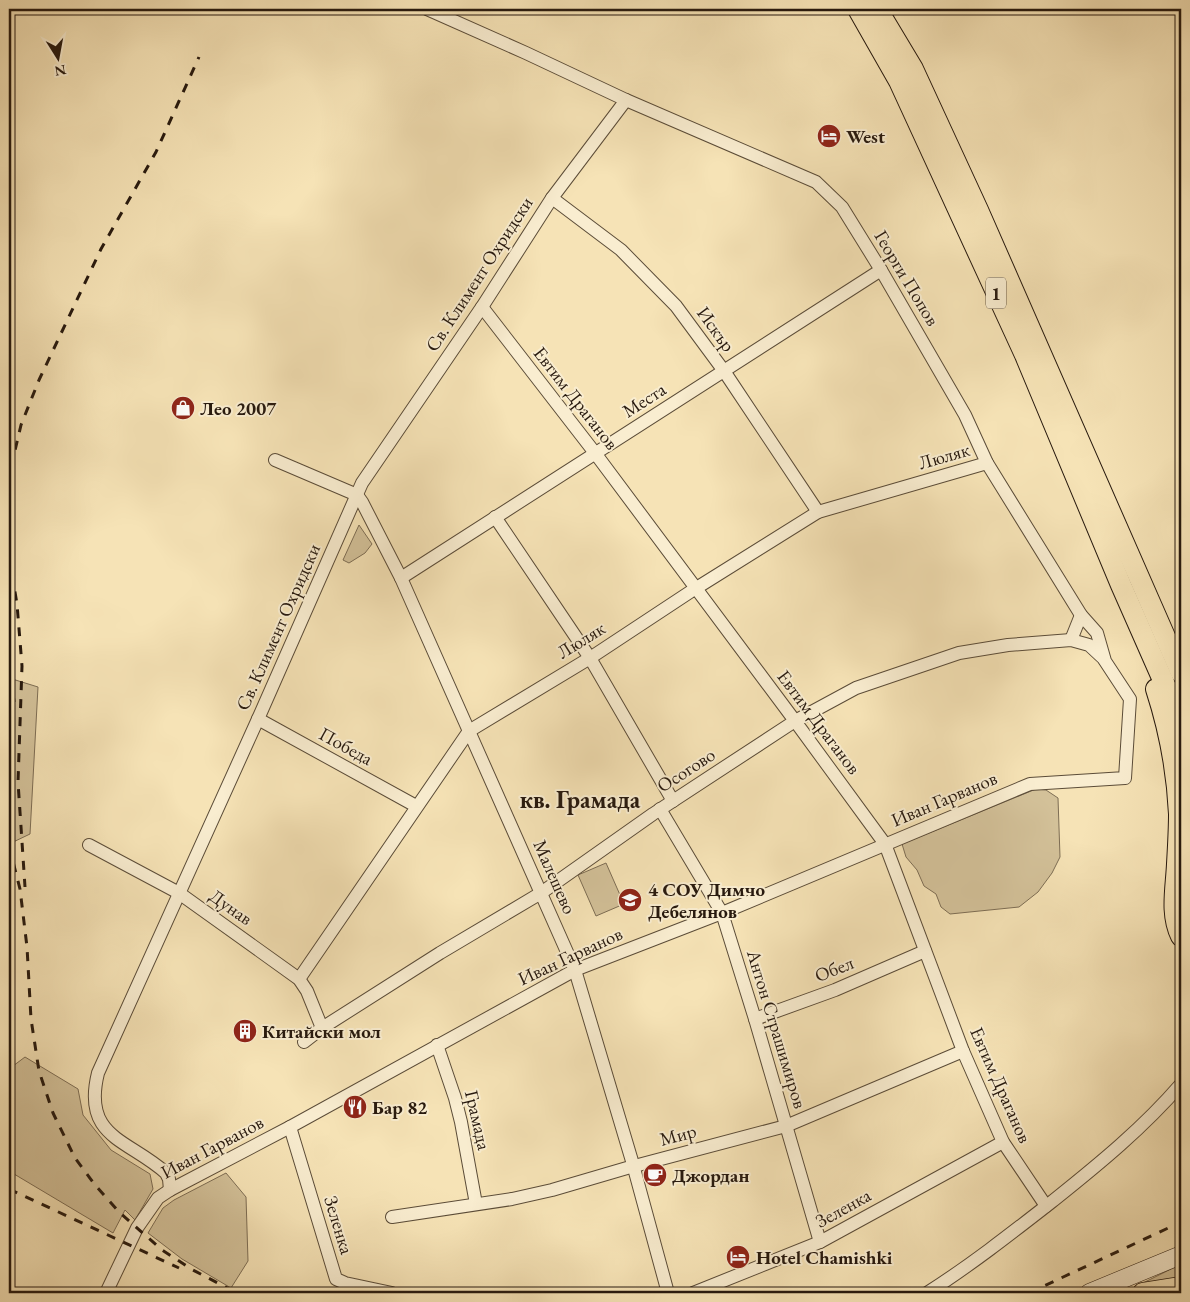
<svg xmlns="http://www.w3.org/2000/svg" width="1190" height="1302" font-family="'EB Garamond',serif">
  <rect width="100%" height="100%" fill="#f6e3b6"/>
  <filter id="stains"><feTurbulence type="fractalNoise" baseFrequency=".004" numOctaves="4"/><feColorMatrix values="0 0 0 0 .2 0 0 0 0 .09 0 0 0 0 .02 0 0 0 .5 -.17"/></filter>
  <radialGradient id="worn" r=".72"><stop offset=".6" stop-color="#630" stop-opacity="0"/><stop offset="1" stop-color="#630" stop-opacity=".3"/></radialGradient>
  <!-- green -->
  <g fill="#d3c199" stroke="#7d6d54">
    <path d="M359 525 372 544 365 553 349 563 343 560Z"/>
    <path d="M9 678 38 687 30 834 9 844Z"/>
    <path d="M1036 789 1046 790 1058 798 1060 857 1052 873 1038 892 1019 907 950 914 941 907 936 894 924 886 917 870 906 857 902 844Z"/>
    <path d="M606 863 624 904 596 916 578 875Z"/>
    <path d="M25 1057 78 1089 83 1115 111 1150 150 1174 153 1189 135 1220 125 1210 113 1233 9 1171V1069Z"/>
    <path d="M226 1173 246 1197 248 1261 231 1288 182 1259 148 1233 163 1208 174 1200Z"/>
    <path d="M1181 1264V1282L1137 1286Z"/>
  </g>
  <g fill="none" stroke-linecap="round" stroke-linejoin="round">
    <!-- minor casing -->
    <g stroke="#5b4c38" stroke-width="14">
      <g id="minor">
        <path d="M552 198 621 250 676 306 724 371 818 512"/>
        <path d="M482 307 595 453 795 721 885 844 963 1051 1003 1142 1046 1206"/>
        <path d="M275 460 357 495 362 502 401 578 575 970 632 1161 668 1293"/>
        <path d="M495 517 590 658 673 801"/>
        <path d="M401 578 881 270"/>
        <path d="M1071 640 1081 615"/>
        <path d="M258 719 416 806"/>
        <path d="M660 809 722 913 755 1019 820 1242"/>
        <path d="M89 845 179 893 299 979 307 991 322 1028"/>
        <path d="M299 979 469 731 590 658 690 592 818 512 987 463"/>
        <path d="M755 1019 835 990 925 951"/>
        <path d="M304 1042 322 1028 440 953 541 893 653 814 795 721 856 688 959 653 1008 645 1071 640 1089 645 1104 659"/>
        <path d="M437 1045 455 1098 461 1122 476 1204"/>
        <path d="M290 1127 336 1279 345 1283 392 1293"/>
        <path d="M170 1190 169 1179 166 1173C128 1139 82 1138 98 1073L258 719 362 483 482 307 552 198 626 100"/>
        <path d="M392 1217 512 1199 552 1190 627 1168 786 1126 963 1051"/>
        <path d="M106 1293 137 1228 158 1198 170 1190 290 1127 575 970 722 913 1030 784 1125 778 1130 699 1105 661 1097 633 1081 615 987 463 965 415 881 270 842 207 816 182 626 100 526 53 427 9"/>
        <path d="M693 1293 820 1242 1003 1142"/>
        <path d="M927 1293C971 1265 1013 1232 1054 1200 1099 1164 1143 1128 1181 1084"/>
      </g>
    </g>
    <!-- secondary casing -->
    <g stroke="#27190e" stroke-width="19">
      <path id="secondary" d="M1089 1293 1181 1255"/>
    </g>
    <!-- primary casing -->
    <g stroke="#27190e" stroke-width="22">
      <g id="primary">
        <path d="M858 9 899 81 1025 355 1121 585 1181 721"/>
        <path d="M877 9 913 69 978 210 1181 673"/>
        <path d="M1156 689C1169 729 1177 772 1179 814 1179 830 1178 847 1177 864 1176 888 1170 914 1181 936"/>
        <path d="M1143 1293 1181 1287"/>
      </g>
    </g>
    <!-- minor -->
    <use href="#minor" stroke="#f9edd0" stroke-width="12"/>
    <!-- secondary -->
    <use href="#secondary" stroke="#f9edd0" stroke-width="18"/>
    <!-- primary -->
    <use href="#primary" stroke="#f6e3b6" stroke-width="20"/>
    <!-- rail -->
    <g stroke="#27190e" stroke-width="3" stroke-dasharray="9 9" stroke-linecap="butt">
      <path d="M9 485 12 463 21 425 39 380 101 249 156 152 199 57"/>
      <path d="M9 556 17 604 22 666 18 782 25 887"/>
      <path d="M9 659 14 702"/>
      <path d="M9 846 20 889 27 947 31 1019 39 1071 53 1113 75 1158 95 1185 119 1212 162 1250 193 1270 237 1293"/>
      <path d="M9 1189 179 1268"/>
      <path d="M1029 1293 1181 1222"/>
    </g>
  </g>
  <!-- icons -->
  <defs>
    <g id="hotel-disc" transform="scale(1.25)"><circle r="9.5" fill="#8f2418" stroke="#f9edd0"/><path d="M-6-4.5h1.5V1H6V5H4.5V3h-9V5H-6ZM-4 0a1.8 1.8 0 1 1 3.6 0ZM.5 0V-2.5h3Q6-2.5 6 0Z" fill="#fff"/></g>
    <g id="shop-disc" transform="scale(1.25)"><circle r="9.5" fill="#8f2418" stroke="#f9edd0"/><path d="M-5-2.5h2.3a2.7 3.5 0 0 1 5.4 0H5L5.5 6h-11ZM-1.5-2.5h3a1.5 2.3 0 0 0-3 0Z" fill="#fff"/></g>
    <g id="school-disc" transform="scale(1.25)"><circle r="9.5" fill="#8f2418" stroke="#f9edd0"/><path d="M0-5L7-2L0 1L-7-2ZM-4 1L0 2.5L4 1V4Q0 6-4 4Z" fill="#fff"/></g>
    <g id="building-disc" transform="scale(1.25)"><circle r="9.5" fill="#8f2418" stroke="#f9edd0"/><path d="M-4-6H4V6H1V3H-1V6H-4ZM-2.5-4.3h1.7v1.8h-1.7ZM.8-4.3h1.7v1.8H.8ZM-2.5-1h1.7V.8h-1.7ZM.8-1h1.7V.8H.8Z" fill="#fff"/></g>
    <g id="restaurant-disc" transform="scale(1.25)"><circle r="9.5" fill="#8f2418" stroke="#f9edd0"/><path d="M-5-6h1v4h1v-4h1v4h1v-4h1v5L-1.5 .5V6h-2V.5L-5-1ZM5-6V6H3V1.5H1.5Q1.5-4 5-6Z" fill="#fff"/></g>
    <g id="cafe-disc" transform="scale(1.25)"><circle r="9.5" fill="#8f2418" stroke="#f9edd0"/><path d="M-5.5-4.5H6V0H3Q3 3.5 0 3.5H-2.5Q-5.5 3.5-5.5 0ZM3-3.2v2h1.7v-2ZM-6 4.5H4V6H-6Z" fill="#fff"/></g>
  </defs>
  <g fill-rule="evenodd">
    <use href="#hotel-disc" x="829" y="136"/>
    <use href="#shop-disc" x="183" y="408"/>
    <use href="#school-disc" x="630" y="900"/>
    <use href="#building-disc" x="245" y="1031"/>
    <use href="#restaurant-disc" x="355" y="1107"/>
    <use href="#cafe-disc" x="655" y="1175"/>
    <use href="#hotel-disc" x="738" y="1257"/>
  </g>
  <g text-anchor="middle" dominant-baseline="central" stroke-width="4" stroke-linejoin="round" paint-order="stroke">
    <!-- shield labels -->
    <rect fill="#f9edd0" stroke="#665948" stroke-width="1" x="986" y="277.5" width="20" height="31" rx="4"/>
    <g font-size="18" font-weight="bold" fill="#27190e">
      <text x="996" y="293">1</text>
    </g>
    <!-- poi labels -->
    <g font-size="19" font-weight="bold" fill="#27190e" stroke="#f9edd0" text-anchor="start">
      <text x="846" y="136">West</text>
      <text x="200" y="408">Лео 2007</text>
      <text x="648" y="889">4 СОУ Димчо<tspan x="648" dy="22">Дебелянов</tspan></text>
      <text x="262" y="1031">Китайски мол</text>
      <text x="372" y="1107">Бар 82</text>
      <text x="672" y="1175">Джордан</text>
      <text x="756" y="1257">Hotel Chamishki</text>
    </g>
    <!-- street labels -->
    <g font-size="19" fill="#27190e" stroke="#f9edd0">
      <text transform="translate(479 274) rotate(-57)">Св. Климент Охридски</text>
      <text transform="translate(907 278) rotate(59)">Георги Попов</text>
      <text transform="translate(716 329) rotate(54)">Искър</text>
      <text transform="translate(576 398) rotate(52)">Евтим Драганов</text>
      <text transform="translate(644 400) rotate(-33)">Места</text>
      <text transform="translate(944 456) rotate(-16)">Люляк</text>
      <text transform="translate(278 627) rotate(-66)">Св. Климент Охридски</text>
      <text transform="translate(581 640) rotate(-32)">Люляк</text>
      <text transform="translate(819 722) rotate(53)">Евтим Драганов</text>
      <text transform="translate(346 746) rotate(29)">Победа</text>
      <text transform="translate(686 770) rotate(-33)">Осогово</text>
      <text transform="translate(944 799) rotate(-23)">Иван Гарванов</text>
      <text transform="translate(555 877) rotate(66)">Малешево</text>
      <text transform="translate(231 907) rotate(35)">Дунав</text>
      <text transform="translate(570 956) rotate(-25)">Иван Гарванов</text>
      <text transform="translate(834 969) rotate(-22)">Обел</text>
      <text transform="translate(777 1029) rotate(73)">Антон Страшимиров</text>
      <text transform="translate(1001 1085) rotate(66)">Евтим Драганов</text>
      <text transform="translate(478 1120) rotate(77)">Грамада</text>
      <text transform="translate(678 1135) rotate(-15)">Мир</text>
      <text transform="translate(212 1147) rotate(-28)">Иван Гарванов</text>
      <text transform="translate(843 1208) rotate(-29)">Зеленка</text>
      <text transform="translate(339 1225) rotate(73)">Зеленка</text>
    </g>
    <!-- district labels -->
    <g font-size="24" font-weight="bold" fill="#27190e" stroke="#f9edd0">
      <text x="580" y="799">кв. Грамада</text>
    </g>
  </g>
  <!-- margin -->
  <rect width="1190" height="1302" fill="none" stroke="#f6e3b6" stroke-width="30"/>
  <rect x="10" y="10" width="1170" height="1282" fill="none" stroke="#27190e" stroke-width="2.5"/>
  <rect x="15" y="15" width="1160" height="1272" fill="none" stroke="#27190e"/>
  <!-- north arrow -->
  <g transform="translate(58 58) rotate(169)" stroke="#f9edd0" stroke-width="4" paint-order="stroke">
  <path d="M0-4L9 19L0 12L-9 19Z" fill="#27190e"/>
  <text y="-8" font-size="14" font-weight="bold" text-anchor="middle" fill="#27190e">N</text>
  </g>
  <rect width="100%" height="100%" filter="url(#stains)"/>
  <rect width="100%" height="100%" fill="url(#worn)"/>
</svg>
